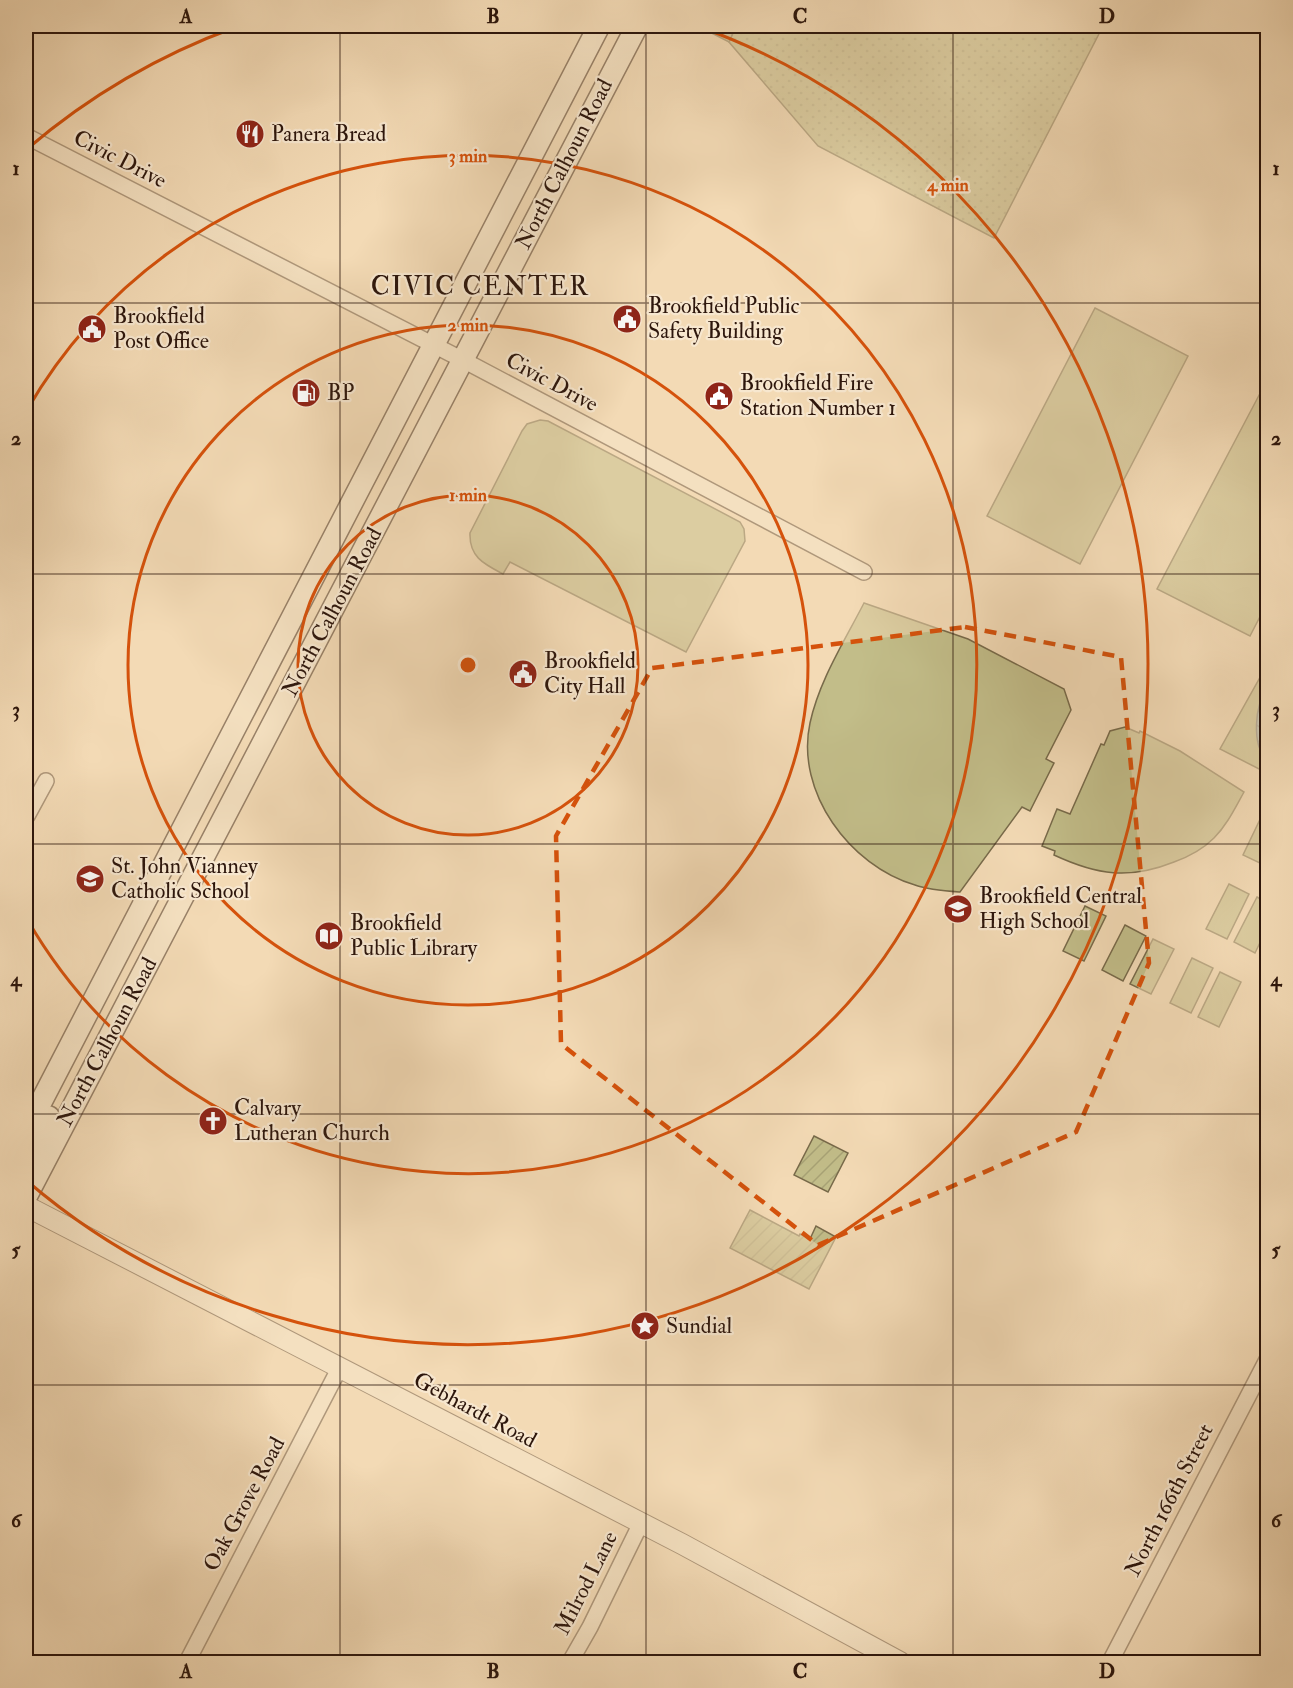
<svg xmlns="http://www.w3.org/2000/svg" width="1293" height="1688" font-family="'IM FELL Double Pica',serif">
  <defs>
    <pattern id="grass-dots" width="8" height="8" patternUnits="userSpaceOnUse" patternTransform="scale(1.5)"><rect width="8" height="8" fill="#c2bd89"/><path d="M2 2h.1M6 6h.1" fill="none" stroke="#a7a275" stroke-width="1.8" stroke-linecap="round"/></pattern>
    <pattern id="forest-crowns" width="20" height="18" patternUnits="userSpaceOnUse" patternTransform="scale(1.5)"><rect width="20" height="18" fill="#c2bd89"/><path d="M2 6a3 3 0 1 1 6 0M12 15a3 3 0 1 1 6 0" fill="none" stroke="#a7a275"/></pattern>
    <pattern id="garden-furrows" width="10" height="10" patternUnits="userSpaceOnUse" patternTransform="scale(1.5)"><rect width="10" height="10" fill="#c2bd89"/><path d="M-1 1l2-2M0 10L10 0M9 11l2-2" fill="none" stroke="#a7a275"/></pattern>
    <pattern id="water-waves" width="16" height="10" patternUnits="userSpaceOnUse" patternTransform="scale(1.5)"><rect width="16" height="10" fill="#a2b7ba"/><path d="M0 5q4-4 8 0t8 0" fill="none" stroke="#849496"/></pattern>
  </defs>
  <rect width="100%" height="100%" fill="#f3dab5"/>
  <filter id="stains"><feTurbulence type="fractalNoise" baseFrequency=".00333" numOctaves="4"/><feColorMatrix values="0 0 0 0 .2 0 0 0 0 .09 0 0 0 0 .02 0 0 0 .5 -.17"/></filter>
  <radialGradient id="worn" r=".72"><stop offset=".6" stop-color="#630" stop-opacity="0"/><stop offset="1" stop-color="#630" stop-opacity=".3"/></radialGradient>
  <!-- grass -->
  <path fill="url(#grass-dots)" stroke="#786a4a" stroke-width="1.5" d="M736 26H1103L994 238 818 146 729 42Z"/>
  <!-- forest -->
  <path fill="url(#forest-crowns)" stroke="#786a4a" stroke-width="1.5" d="M698 26H736L729 42Z"/>
  <!-- park -->
  <g fill="#c2bd89" stroke="#786a4a" stroke-width="1.5">
    <path d="M1095 308 1188 356 1080 564 987 516Z"/>
    <path d="M1266 382 1267 603 1250 636 1157 589Z"/>
    <path d="M540 420 548 421 740 522 744 529 745 541 686 652 510 562 503 574C484 564 469 557 470 533L522 431 527 424Z"/>
    <path d="M864 603 968 639 1064 689 1071 710 1046 759 1054 763 1030 811 1022 807 960 892C945 891 929 890 915 885 850 866 795 792 810 723 819 681 844 642 864 603Z"/>
    <path d="M1267 665V773L1220 749Z"/>
    <path d="M1125 727 1139 733 1140 731 1180 751 1244 792C1235 808 1227 825 1214 838 1203 849 1188 857 1174 862 1129 880 1097 875 1054 855L1055 851 1042 846 1057 809 1070 814 1101 744 1104 745 1110 731Z"/>
    <path d="M1265 809 1267 811V857L1264 865 1243 855Z"/>
    <path d="M1229 884 1249 894 1227 939 1206 929Z"/>
    <path d="M1257 897 1267 903V928L1255 953 1234 942Z"/>
    <path d="M1085 906 1106 916 1084 961 1063 951Z"/>
    <path d="M1125 925 1146 936 1123 981 1102 970Z"/>
    <path d="M1153 939 1174 949 1151 994 1130 984Z"/>
    <path d="M1192 958 1213 968 1191 1013 1170 1003Z"/>
    <path d="M1220 972 1241 982 1219 1027 1198 1017Z"/>
  </g>
  <!-- garden -->
  <g fill="url(#garden-furrows)" stroke="#786a4a" stroke-width="1.5">
    <path d="M814 1136 848 1153 828 1192 794 1175Z"/>
    <path d="M750 1210 799 1236 800 1234 810 1239 816 1226 836 1237 809 1289 730 1248Z"/>
  </g>
  <!-- water -->
  <path fill="url(#water-waves)" stroke="#737774" stroke-width="1.5" d="M1267 688V759C1251 746 1255 703 1267 688Z"/>
  <g fill="none" stroke-linecap="round" stroke-linejoin="round">
    <!-- minor casing -->
    <g stroke="#5e4736" stroke-width="18">
      <g id="minor">
        <path d="M26 136 463 360 864 572"/>
        <path d="M27 816 46 781"/>
        <path d="M187 1662 340 1367"/>
        <path d="M570 1662 590 1627 641 1523"/>
        <path d="M1110 1662 1268 1358"/>
      </g>
    </g>
    <!-- tertiary casing -->
    <g stroke="#5e4736" stroke-width="22">
      <path id="tertiary" d="M26 1206 682 1544 900 1662"/>
    </g>
    <!-- secondary casing -->
    <g stroke="#2d160c" stroke-width="24">
      <g id="secondary">
        <path d="M26 1131 599 26"/>
        <path d="M26 1162 49 1117"/>
        <path d="M26 1197 637 26"/>
      </g>
    </g>
    <!-- minor -->
    <use href="#minor" stroke="#f7e7cf" stroke-width="15"/>
    <!-- tertiary -->
    <use href="#tertiary" stroke="#f7e7cf" stroke-width="20"/>
    <!-- secondary -->
    <use href="#secondary" stroke="#f7e7cf" stroke-width="21"/>
  </g>
  <!-- marked area -->
  <path d="M0 0H1293V1688H0ZM965 627 1121 657 1149 963 1076 1132 818 1245 561 1044 556 836 652 668Z" fill="#f3dab5" fill-opacity=".55" fill-rule="evenodd"/>
  <path fill="none" stroke="#d5520c" stroke-width="4.5" stroke-dasharray="12 8" stroke-linejoin="round" d="M965 627 1121 657 1149 963 1076 1132 818 1245 561 1044 556 836 652 668Z"/>
  <!-- grid -->
  <path fill="none" stroke="#2d160c" stroke-width="1.5" stroke-opacity="0.55" d="M340 26V1662M646 26V1662M953 26V1662M26 303H1268M26 574H1268M26 844H1268M26 1114H1268M26 1385H1268"/>
  <!-- distance rings -->
  <g fill="none" stroke="#d5520c" stroke-width="3">
    <circle cx="468" cy="665" r="170"/>
    <circle cx="468" cy="665" r="340"/>
    <path d="M27 410A509 509 0 1 1 27 919"/>
    <path d="M27 149A679 679 0 0 1 236 27M700 27A679 679 0 1 1 27 1181"/>
  </g>
  <!-- icons -->
  <defs>
    <g id="restaurant-disc" transform="scale(1.5)"><circle r="9.5" fill="#8f2418" stroke="#f7e7cf"/><path d="M-5-6h1v4h1v-4h1v4h1v-4h1v5L-1.5 .5V6h-2V.5L-5-1ZM5-6V6H3V1.5H1.5Q1.5-4 5-6Z" fill="#fff"/></g>
    <g id="civic-disc" transform="scale(1.5)"><circle r="9.5" fill="#8f2418" stroke="#f7e7cf"/><path d="M-.6-6.5H3V-4.5H.6V-3L4-1V1h2V6H-6V1h2V-1L-.6-3ZM-1.2 2.5V6h2.4V2.5Z" fill="#fff"/></g>
    <g id="fuel-disc" transform="scale(1.5)"><circle r="9.5" fill="#8f2418" stroke="#f7e7cf"/><path d="M-5.5-6h7V0h2V4h1.3V-2.5L3-4.5l.8-.8L6-3V5H2.5V1h-1V6h-7ZM-4.2-4.7v3.2H.2V-4.7Z" fill="#fff"/></g>
    <g id="school-disc" transform="scale(1.5)"><circle r="9.5" fill="#8f2418" stroke="#f7e7cf"/><path d="M0-5L7-2L0 1L-7-2ZM-4 1L0 2.5L4 1V4Q0 6-4 4Z" fill="#fff"/></g>
    <g id="library-disc" transform="scale(1.5)"><circle r="9.5" fill="#8f2418" stroke="#f7e7cf"/><path d="M-6-4Q-3-5.5-.7-3.5V5Q-3 3-6 4ZM6-4Q3-5.5 .7-3.5V5Q3 3 6 4Z" fill="#fff"/></g>
    <g id="church-disc" transform="scale(1.5)"><circle r="9.5" fill="#8f2418" stroke="#f7e7cf"/><path d="M-1.2-6h2.4v3.5h3.3v2.4h-3.3V6h-2.4V-.1h-3.3v-2.4h3.3Z" fill="#fff"/></g>
    <g id="sight-disc" transform="scale(1.5)"><circle r="9.5" fill="#8f2418" stroke="#f7e7cf"/><path d="M0-6L1.8-2.2L6-1.7L2.9 1.2L3.7 5.4L0 3.3L-3.7 5.4L-2.9 1.2L-6-1.7L-1.8-2.2Z" fill="#fff"/></g>
  </defs>
  <g fill-rule="evenodd">
    <use href="#restaurant-disc" x="250" y="134"/>
    <use href="#civic-disc" x="627" y="319"/>
    <use href="#civic-disc" x="92" y="329"/>
    <use href="#fuel-disc" x="306" y="393"/>
    <use href="#civic-disc" x="719" y="396"/>
    <use href="#civic-disc" x="523" y="674"/>
    <use href="#school-disc" x="90" y="879"/>
    <use href="#school-disc" x="958" y="909"/>
    <use href="#library-disc" x="329" y="936"/>
    <use href="#church-disc" x="213" y="1121"/>
    <use href="#sight-disc" x="645" y="1326"/>
  </g>
  <g text-anchor="middle" dominant-baseline="central" stroke-width="4.5" stroke-linejoin="round" paint-order="stroke">
    <!-- poi labels -->
    <g font-size="22" fill="#2d160c" stroke="#f7e7cf" text-anchor="start">
      <text x="271" y="134">Panera Bread</text>
      <text x="648" y="306">Brookfield Public<tspan x="648" dy="25">Safety Building</tspan></text>
      <text x="113" y="316">Brookfield<tspan x="113" dy="25">Post Office</tspan></text>
      <text x="740" y="383">Brookfield Fire<tspan x="740" dy="25">Station Number 1</tspan></text>
      <text x="327" y="393">BP</text>
      <text x="544" y="661">Brookfield<tspan x="544" dy="25">City Hall</tspan></text>
      <text x="111" y="866">St. John Vianney<tspan x="111" dy="25">Catholic School</tspan></text>
      <text x="979" y="896">Brookfield Central<tspan x="979" dy="25">High School</tspan></text>
      <text x="350" y="923">Brookfield<tspan x="350" dy="25">Public Library</tspan></text>
      <text x="234" y="1108">Calvary<tspan x="234" dy="25">Lutheran Church</tspan></text>
      <text x="666" y="1326">Sundial</text>
    </g>
    <!-- street labels -->
    <g font-size="22" fill="#2d160c" stroke="#f7e7cf">
      <text transform="translate(120 159) rotate(27)">Civic Drive</text>
      <text transform="translate(564 164) rotate(-63)">North Calhoun Road</text>
      <text transform="translate(552 382) rotate(28)">Civic Drive</text>
      <text transform="translate(332 612) rotate(-62)">North Calhoun Road</text>
      <text transform="translate(107 1042) rotate(-62)">North Calhoun Road</text>
      <text transform="translate(475 1410) rotate(28)">Gebhardt Road</text>
      <text transform="translate(1169 1500) rotate(-63)">North 166th Street</text>
      <text transform="translate(244 1504) rotate(-62)">Oak Grove Road</text>
      <text transform="translate(586 1583) rotate(-63)">Milrod Lane</text>
    </g>
    <!-- quarter labels -->
    <g font-size="26" letter-spacing="1.5" fill="#2d160c" stroke="#f7e7cf">
      <text x="480" y="287">CIVIC CENTER</text>
    </g>
  </g>
  <circle cx="468" cy="665" r="9" fill="#d5520c" stroke="#f7e7cf" stroke-width="3"/>
  <g font-size="18" text-anchor="middle" font-weight="bold" fill="#d5520c" stroke="#f7e7cf" stroke-width="4.5" stroke-linejoin="round" paint-order="stroke">
    <text x="468" y="162">3 min</text>
    <text x="948" y="191">4 min</text>
    <text x="468" y="331">2 min</text>
    <text x="468" y="501">1 min</text>
  </g>
  <!-- margin -->
  <rect width="1293" height="1688" fill="none" stroke="#f3dab5" stroke-width="66"/>
  <rect x="33" y="33" width="1227" height="1622" fill="none" stroke="#2d160c" stroke-width="2"/>
  <g font-size="20" text-anchor="middle" font-weight="bold" fill="#2d160c">
    <text x="186" y="23">A</text>
    <text x="493" y="23">B</text>
    <text x="800" y="23">C</text>
    <text x="1107" y="23">D</text>
    <text x="16" y="175">1</text>
    <text x="1276" y="175">1</text>
    <text x="16" y="445">2</text>
    <text x="1276" y="445">2</text>
    <text x="16" y="716">3</text>
    <text x="1276" y="716">3</text>
    <text x="16" y="986">4</text>
    <text x="1276" y="986">4</text>
    <text x="16" y="1256">5</text>
    <text x="1276" y="1256">5</text>
    <text x="16" y="1527">6</text>
    <text x="1276" y="1527">6</text>
    <text x="186" y="1678">A</text>
    <text x="493" y="1678">B</text>
    <text x="800" y="1678">C</text>
    <text x="1107" y="1678">D</text>
  </g>
  <rect width="100%" height="100%" filter="url(#stains)"/>
  <rect width="100%" height="100%" fill="url(#worn)"/>
</svg>
